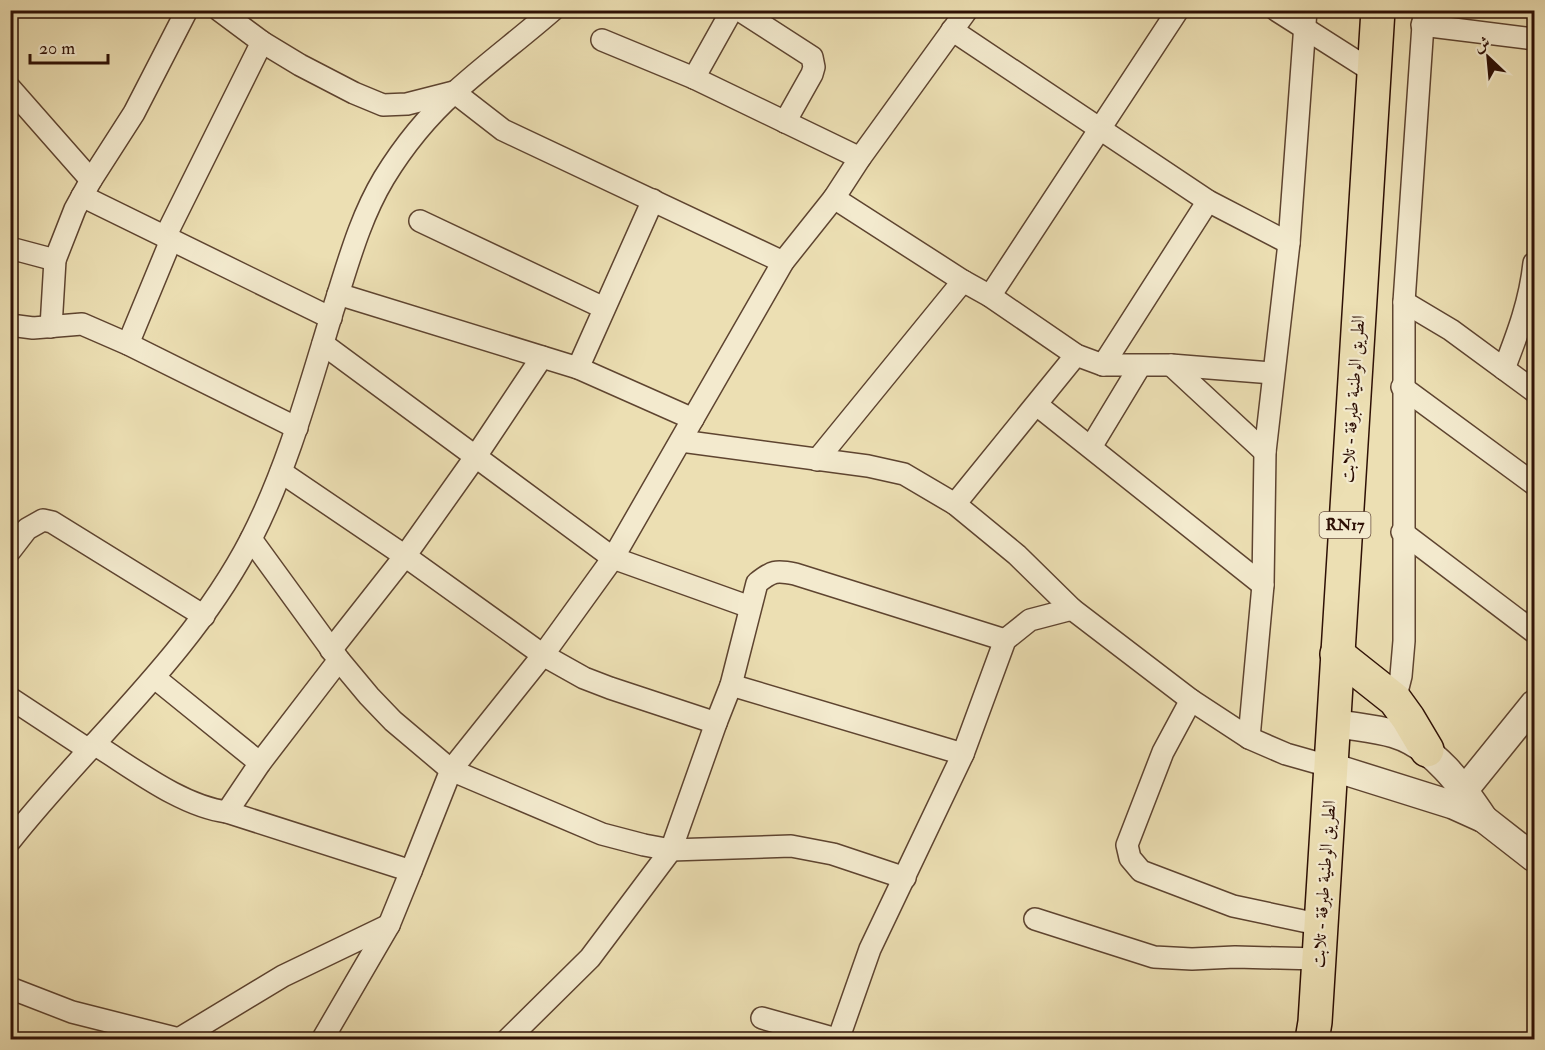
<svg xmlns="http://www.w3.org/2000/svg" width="1545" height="1050" font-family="'IM FELL Double Pica',Amiri,serif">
  <rect width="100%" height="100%" fill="#ecdfb3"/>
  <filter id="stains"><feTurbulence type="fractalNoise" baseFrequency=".00333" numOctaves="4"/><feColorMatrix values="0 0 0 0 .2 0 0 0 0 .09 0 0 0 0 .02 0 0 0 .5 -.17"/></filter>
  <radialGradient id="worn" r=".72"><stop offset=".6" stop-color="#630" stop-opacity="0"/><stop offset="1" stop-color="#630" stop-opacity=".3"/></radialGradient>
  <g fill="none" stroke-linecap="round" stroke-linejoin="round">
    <!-- minor casing -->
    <g stroke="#5e4430" stroke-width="24">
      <g id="minor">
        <path d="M219 10 262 42 300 65 354 93 383 105 407 104 454 92 503 130 783 262"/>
        <path d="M739 10 812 57 814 67 812 74 785 122"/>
        <path d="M1276 10 1375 73"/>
        <path d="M1422 25 1534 39"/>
        <path d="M952 30 1208 201 1289 243"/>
        <path d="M602 40 694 78 860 158"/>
        <path d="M694 78 732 10"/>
        <path d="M10 88 91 180"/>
        <path d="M82 196 331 318"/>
        <path d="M834 198 963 281 990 296 1076 355 1103 365H1171L1273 373"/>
        <path d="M420 221 604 308"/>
        <path d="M165 237 262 42"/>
        <path d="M10 248 55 260"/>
        <path d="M338 294 578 368 693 419"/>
        <path d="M990 296 1178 10"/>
        <path d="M1404 302 1451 330 1534 391"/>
        <path d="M10 325 33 328 82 324 128 344 297 428"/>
        <path d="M51 327 55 260 75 209 91 180 134 113 187 10"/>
        <path d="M128 344 171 240"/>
        <path d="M323 344 613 558 750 607"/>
        <path d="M1103 365 1208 201"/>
        <path d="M1171 365 1265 452"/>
        <path d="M578 368 653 200"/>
        <path d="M1504 369C1518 333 1530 301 1534 263"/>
        <path d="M1402 387 1534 484"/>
        <path d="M1037 405 1263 585"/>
        <path d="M681 441 868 466 904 474 955 504 1017 555 1072 609"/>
        <path d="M1091 447 1140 366"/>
        <path d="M817 460 963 281"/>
        <path d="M281 472 405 556 543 655 584 678 610 688 716 723"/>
        <path d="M955 504 1076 355"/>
        <path d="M1402 532 1534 632"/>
        <path d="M251 539 339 660 369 696 393 721 451 770 602 834 644 845 671 850 791 846 833 854 905 878"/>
        <path d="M10 551 27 529 43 520 52 522 204 616"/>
        <path d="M331 650 405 556 476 456 542 357"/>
        <path d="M155 678 260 763"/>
        <path d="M731 685 963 754"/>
        <path d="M10 698 89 750"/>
        <path d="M1191 700 1163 752 1127 845 1130 858 1141 871 1233 906 1322 925"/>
        <path d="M1395 700 1401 676 1404 641V302L1424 10"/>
        <path d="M1249 738 1263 585 1265 452 1289 243 1306 10"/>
        <path d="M94 744C133 768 181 806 227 812L411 871 451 770 543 655 613 558 783 262 834 198 860 158 967 10"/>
        <path d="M227 812 260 763 339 660"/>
        <path d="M10 841C90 740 191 655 251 539 288 467 309 388 333 310 348 264 359 220 384 178 403 147 428 116 455 92 487 63 521 38 553 10"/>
        <path d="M1035 919 1154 957 1192 959 1235 957 1319 959"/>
        <path d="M10 988 72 1012 179 1039"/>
        <path d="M762 1018 840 1040"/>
        <path d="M177 1040 283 976 389 925"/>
        <path d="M322 1040 389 925 411 871"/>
        <path d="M507 1040 590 958 671 850 716 723 731 685 757 583C772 571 776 570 795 574L1005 640"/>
        <path d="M838 1040 870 949 963 754 1005 640 1030 620 1072 609 1191 700 1249 738 1286 754 1332 767"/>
      </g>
    </g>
    <!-- tertiary casing -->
    <g stroke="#5e4430" stroke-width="30">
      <g id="tertiary">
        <path d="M1334 723C1354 727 1375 728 1394 734 1434 746 1462 786 1484 819"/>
        <path d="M1332 767 1453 805 1484 819 1534 858"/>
        <path d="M1453 804 1534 704"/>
      </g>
    </g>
    <!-- primary casing -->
    <g stroke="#2e1005" stroke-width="36">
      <g id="primary">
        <path d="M1337 654 1395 700 1408 718 1427 750"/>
        <path d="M1312 1040 1315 1022 1378 10"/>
      </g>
    </g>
    <!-- minor -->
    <use href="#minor" stroke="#f3eace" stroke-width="21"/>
    <!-- tertiary -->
    <use href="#tertiary" stroke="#f3eace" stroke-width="27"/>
    <!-- primary -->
    <use href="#primary" stroke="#ecdfb3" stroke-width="33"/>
  </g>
  <g text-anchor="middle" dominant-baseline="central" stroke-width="4.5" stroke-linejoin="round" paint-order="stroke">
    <!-- shield labels -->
    <rect fill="#f3eace" stroke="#695141" stroke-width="1.5" x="1319.5" y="512" width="51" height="26" rx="4.5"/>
    <g font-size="16" font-weight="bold" fill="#2e1005">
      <text x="1345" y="525">RN17</text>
    </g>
    <!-- street labels -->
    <g font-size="18" fill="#2e1005" stroke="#f3eace">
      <text transform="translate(1353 399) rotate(-86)">الطريق الوطنية طبرقة - تلابت</text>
      <text transform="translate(1324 884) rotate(-86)">الطريق الوطنية طبرقة - تلابت</text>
    </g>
  </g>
  <!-- margin -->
  <rect width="1545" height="1050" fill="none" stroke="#ecdfb3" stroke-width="36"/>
  <rect x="12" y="12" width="1521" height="1026" fill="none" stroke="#2e1005" stroke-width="3"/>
  <rect x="18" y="18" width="1509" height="1014" fill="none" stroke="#2e1005" stroke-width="1.5"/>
  <!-- north arrow -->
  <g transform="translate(1488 57) rotate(334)" stroke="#f3eace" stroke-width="4.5" paint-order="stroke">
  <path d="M0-4.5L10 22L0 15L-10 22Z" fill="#2e1005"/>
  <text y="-9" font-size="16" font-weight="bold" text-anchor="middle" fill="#2e1005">ش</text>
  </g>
  <!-- scale -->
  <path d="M30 54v9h78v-9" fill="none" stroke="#2e1005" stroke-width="3"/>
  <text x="39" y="54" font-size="18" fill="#2e1005" stroke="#f3eace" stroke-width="4.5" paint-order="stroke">20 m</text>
  <rect width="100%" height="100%" filter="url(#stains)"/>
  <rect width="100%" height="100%" fill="url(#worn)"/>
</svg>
